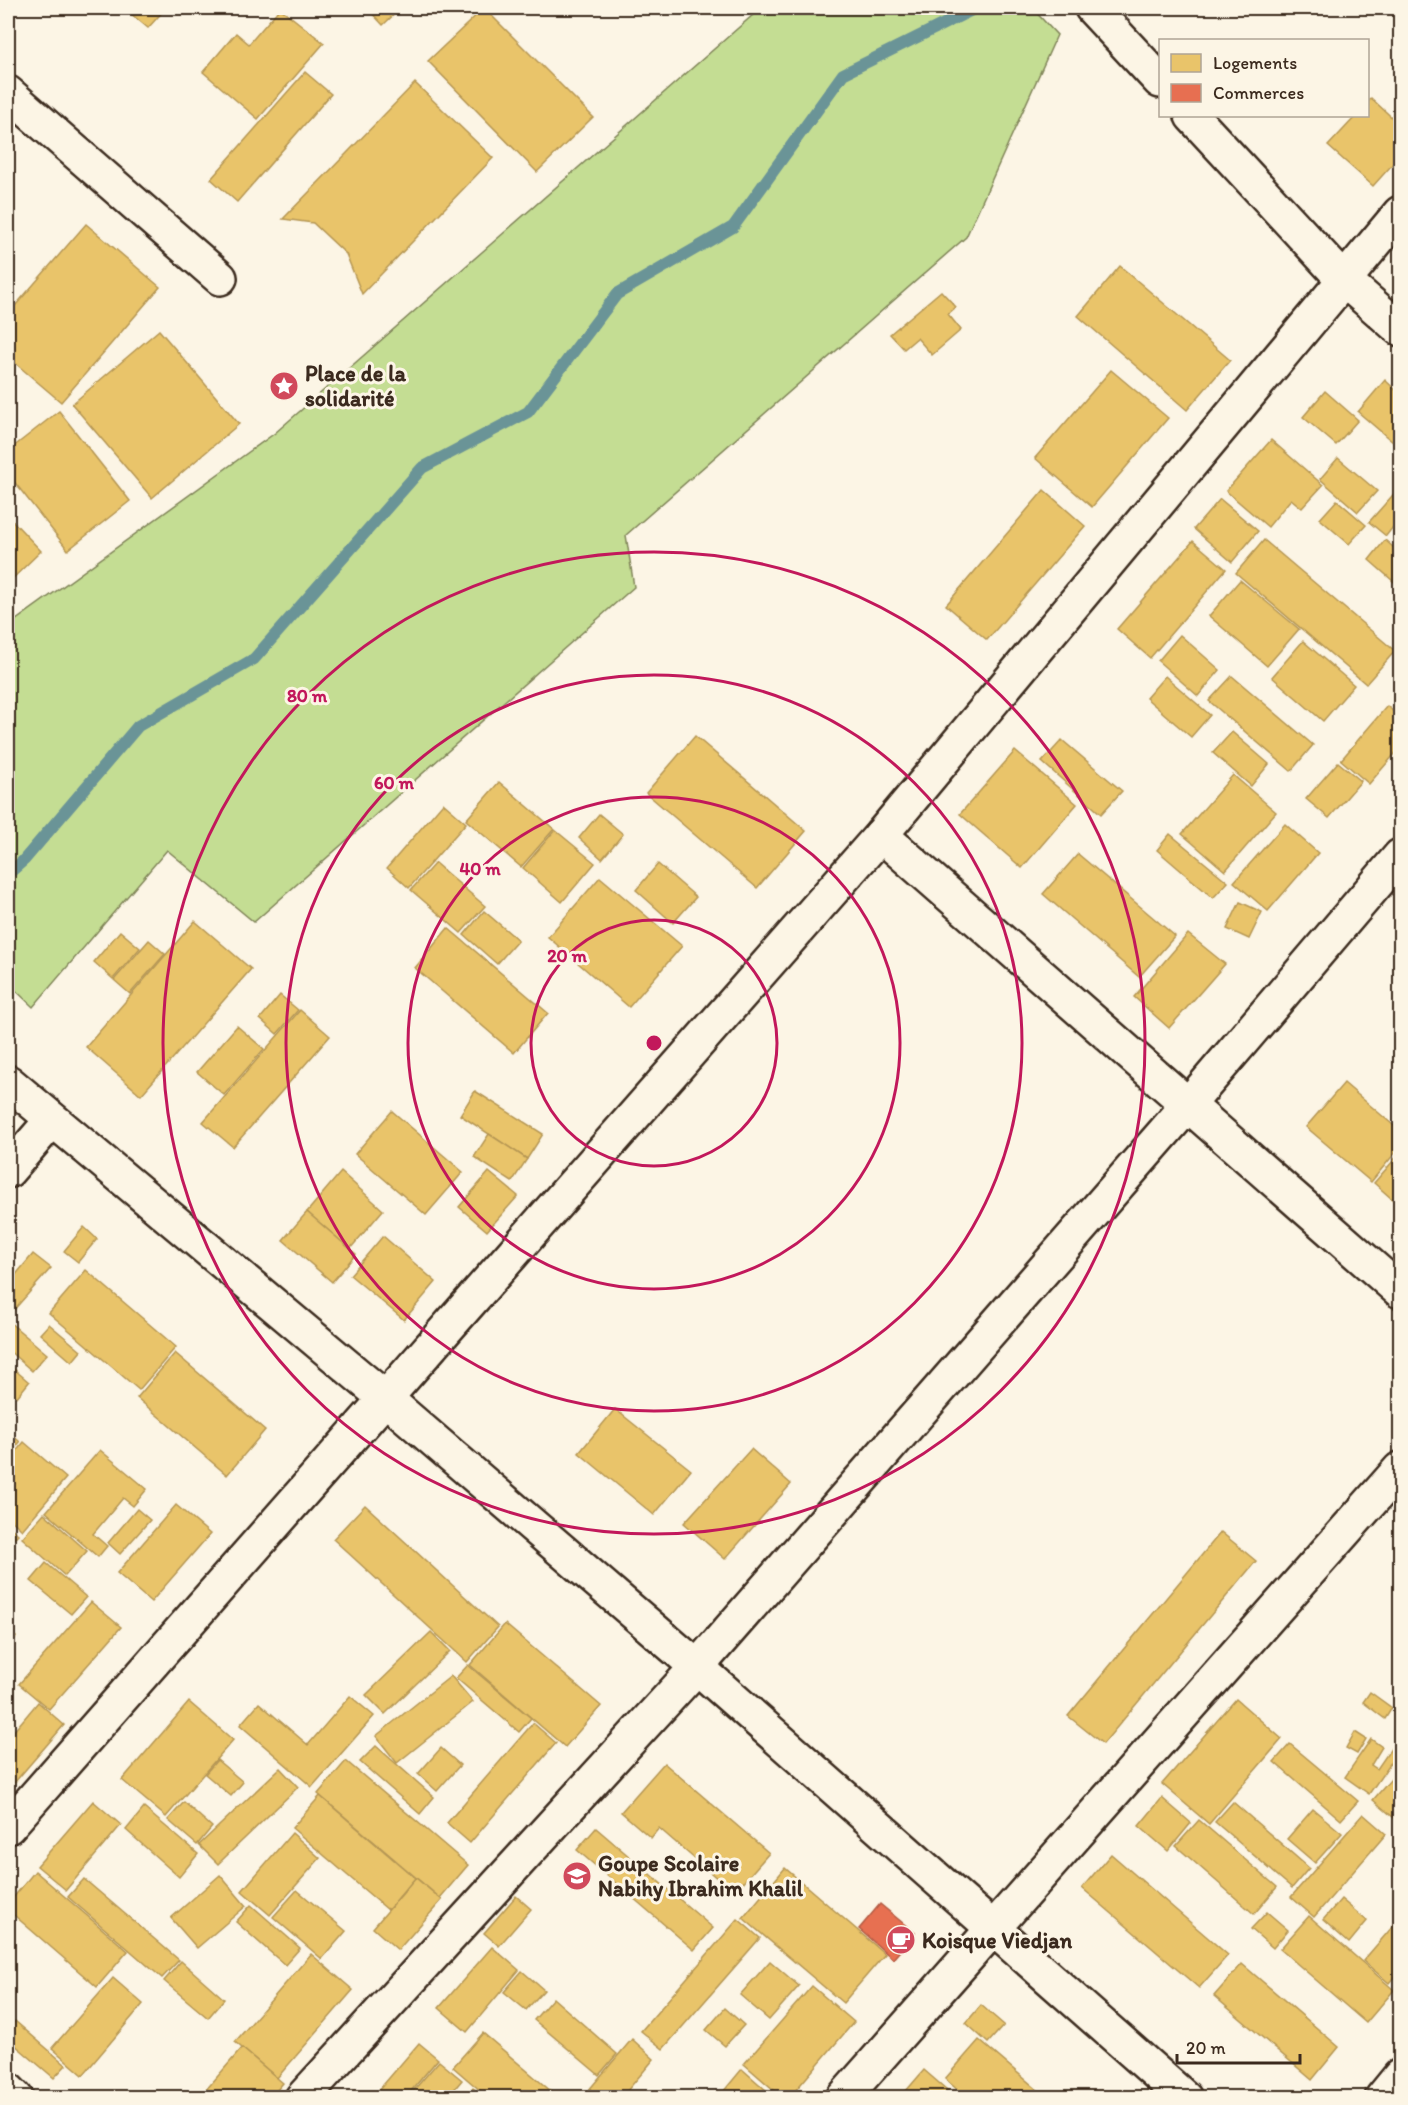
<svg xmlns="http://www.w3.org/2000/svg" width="1408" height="2105" font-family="Itim,sans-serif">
  <rect width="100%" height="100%" fill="#fcf5e5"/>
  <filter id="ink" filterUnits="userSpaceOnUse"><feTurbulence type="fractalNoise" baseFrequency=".0167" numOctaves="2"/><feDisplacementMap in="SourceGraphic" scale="12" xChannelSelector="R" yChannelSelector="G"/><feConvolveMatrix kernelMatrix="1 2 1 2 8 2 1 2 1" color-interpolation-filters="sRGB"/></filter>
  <g filter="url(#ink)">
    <!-- green -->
    <path fill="#c4dd93" stroke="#808458" stroke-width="1.5" d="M761 8H1032L1057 35 966 237 626 535 634 587 254 922 167 850 33 1007 8 983V626L275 433Z"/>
    <!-- homes -->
    <g fill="#e9c46a" stroke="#b59653" stroke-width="1.5">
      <path d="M124 8H166L148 28Z"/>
      <path d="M280 8 324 43 258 119 203 72 236 33 249 44Z"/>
      <path d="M367 8H401L383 25Z"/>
      <path d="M484 8 593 117 537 172 428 61Z"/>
      <path d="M305 72 331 94 237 202 211 179Z"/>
      <path d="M415 83 493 158 362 294 346 254 313 223 283 219Z"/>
      <path d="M1371 98 1400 125V156L1373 186 1328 146 1356 116H1368V102Z"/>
      <path d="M86 224 160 287 61 402 8 357V314Z"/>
      <path d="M1120 266 1230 360 1187 410 1078 316Z"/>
      <path d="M941 291 956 307 948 314 961 330 932 355 917 338 904 349 890 334Z"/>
      <path d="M159 330 239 424 152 498 72 404Z"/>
      <path d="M1111 370 1168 418 1092 507 1035 458Z"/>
      <path d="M1385 380 1400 394V448L1358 412Z"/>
      <path d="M1325 391 1358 420 1336 445 1303 417Z"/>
      <path d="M59 411 130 501 68 550 8 474V451Z"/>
      <path d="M1271 440 1323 485 1302 508 1291 499 1268 527 1226 491Z"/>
      <path d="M1338 458 1377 491 1358 512 1320 479Z"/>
      <path d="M1400 487V518L1386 536 1369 522Z"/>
      <path d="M1044 490 1085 526 987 640 946 605Z"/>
      <path d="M1220 499 1258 531 1232 562 1194 529Z"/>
      <path d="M1337 500 1366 525 1349 544 1320 519Z"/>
      <path d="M8 516 41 551 9 582 8 580Z"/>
      <path d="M1264 540 1395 651 1366 684 1236 573Z"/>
      <path d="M1385 540 1400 553V587L1369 560Z"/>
      <path d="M1193 541 1226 569 1150 658 1117 629Z"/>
      <path d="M1240 580 1299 629 1267 666 1209 616Z"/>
      <path d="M1180 635 1220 670 1198 696 1158 661Z"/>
      <path d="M1303 641 1354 685 1323 721 1272 677Z"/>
      <path d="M1165 676 1210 715 1191 737 1146 698Z"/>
      <path d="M1232 676 1313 745 1291 771 1209 701Z"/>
      <path d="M1387 706 1400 717V748L1369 784 1341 760Z"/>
      <path d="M1232 732 1269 764 1251 786 1213 753Z"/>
      <path d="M695 736 806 831 757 888 646 793Z"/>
      <path d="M1062 740 1122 791 1101 814 1042 762Z"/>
      <path d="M1015 751 1077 804 1022 868 960 814Z"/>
      <path d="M1338 762 1361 781 1329 818 1306 799Z"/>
      <path d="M1233 775 1276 812 1225 871 1182 834Z"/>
      <path d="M499 782 554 829 521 867 466 820Z"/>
      <path d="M443 803 466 823 409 888 387 868Z"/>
      <path d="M599 814 623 834 602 859 579 838Z"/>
      <path d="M1285 824 1318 853 1268 911 1234 882Z"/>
      <path d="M555 830 595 863 562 902 523 868Z"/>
      <path d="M1170 834 1228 882 1213 898 1157 850Z"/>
      <path d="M1078 854 1175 936 1139 977 1043 894Z"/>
      <path d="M435 863 485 906 461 933 411 890Z"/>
      <path d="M658 864 696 897 673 923 636 890Z"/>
      <path d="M600 877 682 946 629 1007 548 937Z"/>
      <path d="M1240 902 1262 912 1249 939 1227 929Z"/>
      <path d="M484 911 518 940 497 964 464 935Z"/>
      <path d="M195 921 251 969 141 1095 86 1047Z"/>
      <path d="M448 928 548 1013 514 1053 415 968Z"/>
      <path d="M120 931 140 948 113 979 94 962Z"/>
      <path d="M1188 934 1225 964 1169 1028 1134 997Z"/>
      <path d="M149 940 165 954 130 994 114 980Z"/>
      <path d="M280 995 298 1010 277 1034 260 1019Z"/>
      <path d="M300 1010 330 1036 233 1147 203 1122Z"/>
      <path d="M237 1026 264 1049 224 1095 197 1072Z"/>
      <path d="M1344 1083 1400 1131V1147L1371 1182 1306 1127Z"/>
      <path d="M475 1091 543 1134 527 1159 460 1115Z"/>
      <path d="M392 1111 463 1172 426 1215 355 1154Z"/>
      <path d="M489 1134 527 1159 512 1182 474 1157Z"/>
      <path d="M1400 1153V1206L1374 1183Z"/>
      <path d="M341 1172 383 1210 350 1249 307 1212Z"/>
      <path d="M489 1172 518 1196 487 1231 459 1207Z"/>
      <path d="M307 1212 356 1254 332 1282 283 1240Z"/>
      <path d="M84 1227 97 1239 78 1262 64 1251Z"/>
      <path d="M383 1236 436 1282 404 1320 350 1275Z"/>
      <path d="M33 1254 51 1268 12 1312 8 1308V1284Z"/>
      <path d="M86 1270 176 1347 139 1390 49 1313Z"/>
      <path d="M8 1321 47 1354 32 1371 8 1350Z"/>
      <path d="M49 1324 81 1351 72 1362 40 1334Z"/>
      <path d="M175 1353 265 1430 227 1475 137 1398Z"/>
      <path d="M8 1364 29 1382 17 1397 8 1388Z"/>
      <path d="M615 1409 691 1470 654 1515 579 1453Z"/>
      <path d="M8 1431 20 1442 8 1456Z"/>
      <path d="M24 1442 66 1478 22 1530 8 1517V1461Z"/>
      <path d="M751 1449 791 1484 725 1559 684 1523Z"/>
      <path d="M100 1450 147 1489 133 1506 123 1498 93 1534 107 1546 98 1557 46 1512Z"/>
      <path d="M176 1505 210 1534 151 1602 117 1573Z"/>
      <path d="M365 1505 498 1627 467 1662 333 1539Z"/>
      <path d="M137 1509 150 1520 120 1554 108 1543Z"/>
      <path d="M44 1513 87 1551 65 1576 22 1538Z"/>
      <path d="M8 1525 18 1534 8 1545Z"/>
      <path d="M1221 1532 1256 1561 1103 1744 1068 1716Z"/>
      <path d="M46 1563 86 1597 71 1614 31 1581Z"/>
      <path d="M91 1602 121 1627 49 1709 19 1684Z"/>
      <path d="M505 1624 601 1706 565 1747 470 1665Z"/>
      <path d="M8 1630 16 1637 8 1648Z"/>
      <path d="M431 1632 450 1651 385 1714 366 1695Z"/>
      <path d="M468 1665 531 1718 519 1732 456 1678Z"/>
      <path d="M451 1676 473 1702 397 1763 376 1736Z"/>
      <path d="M1370 1692 1392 1708 1385 1719 1363 1702Z"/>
      <path d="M350 1696 374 1716 312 1787 240 1725 259 1703 308 1745Z"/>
      <path d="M1236 1699 1282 1739 1209 1824 1162 1784Z"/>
      <path d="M38 1702 64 1725 8 1790V1738Z"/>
      <path d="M189 1702 233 1740 166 1817 122 1780Z"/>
      <path d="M533 1723 556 1743 470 1843 447 1823Z"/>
      <path d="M1355 1732 1366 1739 1357 1754 1346 1748Z"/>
      <path d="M1371 1739 1382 1747 1371 1765 1377 1769 1392 1747 1398 1752 1369 1794 1345 1777Z"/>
      <path d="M1290 1744 1358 1801 1341 1820 1274 1762Z"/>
      <path d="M376 1746 434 1797 420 1814 360 1762Z"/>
      <path d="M441 1748 460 1765 437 1791 418 1774Z"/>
      <path d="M217 1760 243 1782 231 1796 205 1774Z"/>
      <path d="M346 1761 468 1865 440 1898 318 1794Z"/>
      <path d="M664 1763 769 1853 734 1893 659 1828 651 1838 621 1812Z"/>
      <path d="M280 1768 298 1787 218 1864 199 1845Z"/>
      <path d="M1391 1779 1400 1787V1823L1373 1800Z"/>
      <path d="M320 1796 415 1878 388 1910 292 1828Z"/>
      <path d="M1162 1798 1191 1823 1168 1851 1139 1826Z"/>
      <path d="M93 1801 121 1825 66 1890 37 1866Z"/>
      <path d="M184 1802 212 1827 197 1845 168 1820Z"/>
      <path d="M1233 1802 1309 1868 1292 1888 1215 1822Z"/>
      <path d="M144 1808 198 1854 179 1877 126 1830Z"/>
      <path d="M1313 1809 1342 1833 1315 1863 1287 1839Z"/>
      <path d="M1363 1814 1386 1834 1314 1917 1291 1897Z"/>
      <path d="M1199 1820 1277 1887 1254 1914 1176 1846Z"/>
      <path d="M596 1828 713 1928 694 1950 577 1850Z"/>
      <path d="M292 1833 320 1858 270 1915 242 1891Z"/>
      <path d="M1111 1854 1228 1955 1199 1988 1082 1888Z"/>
      <path d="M785 1868 885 1954 843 2003 743 1918Z"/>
      <path d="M35 1871 128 1951 97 1987 8 1910V1904Z"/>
      <path d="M220 1875 246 1906 197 1948 171 1918Z"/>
      <path d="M416 1878 442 1900 398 1950 373 1928Z"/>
      <path d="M84 1879 179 1960 162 1978 68 1897Z"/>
      <path d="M297 1890 346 1931 322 1959 273 1917Z"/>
      <path d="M516 1896 531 1909 499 1946 484 1933Z"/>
      <path d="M1341 1899 1367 1921 1349 1943 1323 1920Z"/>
      <path d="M251 1905 300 1948 285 1965 236 1922Z"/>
      <path d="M1267 1912 1288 1930 1273 1948 1251 1929Z"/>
      <path d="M1309 1916 1394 1990 1366 2023 1280 1949Z"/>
      <path d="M1400 1918V1970L1389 1983 1363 1961Z"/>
      <path d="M738 1919 760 1938 663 2049 641 2031Z"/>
      <path d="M492 1947 519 1970 467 2032 439 2008Z"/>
      <path d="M311 1954 353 1990 277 2078 235 2042Z"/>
      <path d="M181 1961 224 1999 208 2018 164 1981Z"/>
      <path d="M770 1961 799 1986 769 2020 740 1995Z"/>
      <path d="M1242 1964 1339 2047 1312 2080 1214 1996Z"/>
      <path d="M522 1971 544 1990 526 2010 504 1992Z"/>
      <path d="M113 1978 143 2004 83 2075 52 2048Z"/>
      <path d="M812 1986 854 2022 789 2098H783L744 2064Z"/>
      <path d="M553 1998 617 2054 599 2075 534 2020Z"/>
      <path d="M981 2005 1004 2025 988 2043 966 2023Z"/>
      <path d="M725 2008 744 2025 725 2046 706 2030Z"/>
      <path d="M15 2021 66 2065 54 2078 8 2039V2030Z"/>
      <path d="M483 2033 559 2098H489L453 2067Z"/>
      <path d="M632 2039 654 2059 621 2098H582Z"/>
      <path d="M979 2040 1047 2098H967L945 2079Z"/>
      <path d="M419 2043 438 2059 405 2098H372Z"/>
      <path d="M242 2048 283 2083 270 2098H199Z"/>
      <path d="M439 2061 462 2080 447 2098H407Z"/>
      <path d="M742 2069 775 2098H718Z"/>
      <path d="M924 2070 954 2096 952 2098H913L906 2091Z"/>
      <path d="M473 2088 484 2098H465Z"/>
    </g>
    <!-- shops -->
    <path fill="#e76f51" stroke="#b35a42" stroke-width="1.5" d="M880 1904 915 1933 893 1959 859 1929Z"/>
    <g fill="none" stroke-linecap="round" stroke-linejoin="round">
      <!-- stream -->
      <path stroke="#6b9497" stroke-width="12" d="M8 874 24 860 138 726 254 659 422 468 528 412 617 294 733 227 843 74 976 8"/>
      <!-- minor casing -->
      <g stroke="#3b2a1e" stroke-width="38">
        <g id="minor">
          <path d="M1092 8 1160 81"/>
          <path d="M8 93 220 278"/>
          <path d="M1192 116 1343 279 1400 329"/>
          <path d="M881 835 1400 1291"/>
          <path d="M8 1827 881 835 1400 213"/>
          <path d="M8 2090 16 2098"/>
          <path d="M302 2098 697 1667 1187 1106 1400 856"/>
          <path d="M843 2098 1400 1469"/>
          <path d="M1382 2098 1400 2076"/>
        </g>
      </g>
      <!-- tertiary casing -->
      <g stroke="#3b2a1e" stroke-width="38">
        <g id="tertiary">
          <path d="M8 1082 386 1399 697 1667 1185 2098"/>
          <path d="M8 1171 52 1120"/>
        </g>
      </g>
      <!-- minor -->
      <use href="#minor" stroke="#fcf5e5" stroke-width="33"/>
      <!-- tertiary -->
      <use href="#tertiary" stroke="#fcf5e5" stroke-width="33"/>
    </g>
  </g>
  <!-- distance rings -->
  <g fill="none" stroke="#c2185b" stroke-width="3">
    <circle cx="654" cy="1043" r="123"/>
    <circle cx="654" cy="1043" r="246"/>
    <circle cx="654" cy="1043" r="368"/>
    <circle cx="654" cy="1043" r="491"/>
  </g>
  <!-- icons -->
  <defs>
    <g id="sight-disc" transform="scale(1.5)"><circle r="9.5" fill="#d1495b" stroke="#fcf5e5"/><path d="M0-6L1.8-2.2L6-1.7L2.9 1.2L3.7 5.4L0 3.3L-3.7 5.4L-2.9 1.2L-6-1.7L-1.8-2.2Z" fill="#fff"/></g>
    <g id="school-disc" transform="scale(1.5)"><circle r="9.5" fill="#d1495b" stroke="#fcf5e5"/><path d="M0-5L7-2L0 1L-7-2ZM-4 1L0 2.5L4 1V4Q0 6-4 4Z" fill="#fff"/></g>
    <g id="cafe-disc" transform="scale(1.5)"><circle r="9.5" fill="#d1495b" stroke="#fcf5e5"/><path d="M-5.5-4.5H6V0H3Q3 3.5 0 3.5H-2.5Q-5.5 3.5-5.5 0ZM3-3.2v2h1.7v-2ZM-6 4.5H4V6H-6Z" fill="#fff"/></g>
  </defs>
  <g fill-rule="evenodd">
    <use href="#sight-disc" x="284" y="386"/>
    <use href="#school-disc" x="577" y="1876"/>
    <use href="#cafe-disc" x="901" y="1940"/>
  </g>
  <g text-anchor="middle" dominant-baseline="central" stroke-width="6" stroke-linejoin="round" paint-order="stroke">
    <!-- poi labels -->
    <g font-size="22" font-weight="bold" fill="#3b2a1e" stroke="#fcf5e5" text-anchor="start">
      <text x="305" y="373">Place de la<tspan x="305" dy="25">solidarité</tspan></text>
      <text x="598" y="1863">Goupe Scolaire<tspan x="598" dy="25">Nabihy Ibrahim Khalil</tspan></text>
      <text x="922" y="1940">Koisque Viedjan</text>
    </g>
  </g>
  <circle cx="654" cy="1043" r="9" fill="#c2185b" stroke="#fcf5e5" stroke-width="3"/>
  <g font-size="18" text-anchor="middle" font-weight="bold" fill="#c2185b" stroke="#fcf5e5" stroke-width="6" stroke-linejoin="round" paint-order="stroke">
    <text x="307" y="702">80 m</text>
    <text x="394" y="789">60 m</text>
    <text x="480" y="875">40 m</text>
    <text x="567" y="962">20 m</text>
  </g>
  <!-- margin -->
  <rect width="1408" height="2105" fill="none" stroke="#fcf5e5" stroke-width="30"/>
  <rect x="15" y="15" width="1378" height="2075" fill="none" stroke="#3b2a1e" stroke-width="2" filter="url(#ink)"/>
  <!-- legend -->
  <rect x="1159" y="39" width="210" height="78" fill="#fcf5e5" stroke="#afa495" stroke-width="1.5"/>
  <rect x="1171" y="54" width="30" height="18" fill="#e9c46a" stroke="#afa495" stroke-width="1.5"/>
  <text x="1213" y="69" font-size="18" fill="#3b2a1e">Logements</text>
  <rect x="1171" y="84" width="30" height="18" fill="#e76f51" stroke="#afa495" stroke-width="1.5"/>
  <text x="1213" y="99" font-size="18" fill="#3b2a1e">Commerces</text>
  <!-- scale -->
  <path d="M1177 2054v9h123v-9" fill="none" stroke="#3b2a1e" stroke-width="3"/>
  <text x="1186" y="2054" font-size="18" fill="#3b2a1e" stroke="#fcf5e5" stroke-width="4.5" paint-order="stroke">20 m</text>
</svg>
